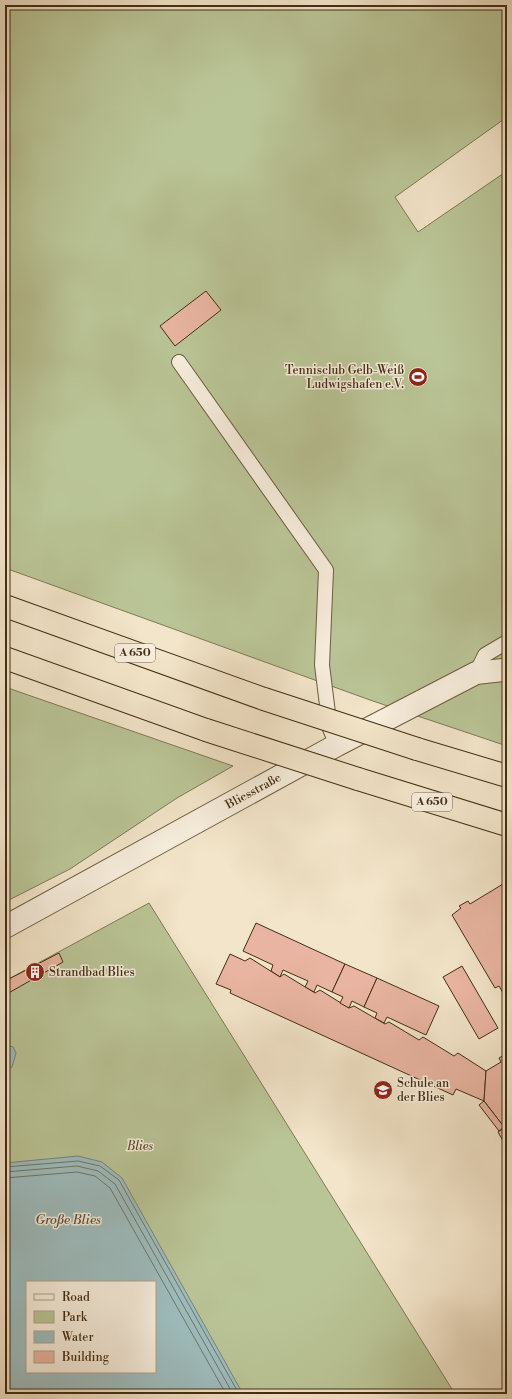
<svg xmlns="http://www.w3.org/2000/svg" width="512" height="1399" font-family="'Libre Bodoni',serif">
  <rect width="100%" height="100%" fill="#f3e5ca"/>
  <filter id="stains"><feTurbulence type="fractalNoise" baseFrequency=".005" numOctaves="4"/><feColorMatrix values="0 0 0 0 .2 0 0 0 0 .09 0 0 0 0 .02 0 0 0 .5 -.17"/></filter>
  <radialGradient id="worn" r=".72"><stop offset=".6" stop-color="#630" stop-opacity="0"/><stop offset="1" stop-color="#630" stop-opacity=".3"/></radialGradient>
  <!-- green -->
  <g fill="#bac597" stroke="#7e7a54" fill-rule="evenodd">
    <path d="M5 5H507V117L395 197 418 232 507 171V746L370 700 5 568Z"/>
    <path d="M5 687 233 766 177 798 70 869 5 902Z"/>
    <path d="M149 903 455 1394H5V981ZM27 1282H155V1372H27Z"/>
  </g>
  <!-- water -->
  <g fill="#9ebdbf" stroke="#7a847a" fill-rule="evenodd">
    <path d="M5 1044 13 1047 16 1053 12 1067 5 1071Z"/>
    <path d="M78 1156 102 1162 122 1178 243 1394H5V1163ZM27 1282H155V1372H27Z"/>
  </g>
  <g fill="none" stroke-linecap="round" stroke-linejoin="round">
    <!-- shore -->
    <g stroke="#707668" stroke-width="1">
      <path d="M5 1167 78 1161 100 1166 119 1180 239 1394"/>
      <path d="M5 1172 77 1166 98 1171 115 1184 233 1394"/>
      <path d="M5 1178 77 1172 95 1176 110 1188 226 1394"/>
    </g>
  </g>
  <!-- building -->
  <g fill="#e9b5a2" stroke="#432e12">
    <path d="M206 291 221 310 175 346 160 326Z"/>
    <path d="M503 884 507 887V1000L499 986 495 988 452 915 461 908 459 906 468 901 470 904Z"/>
    <path d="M256 923 345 964 332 992 317 985 314 992 305 987 308 981 283 970 280 977 271 971 273 965 243 951Z"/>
    <path d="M59 953 63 962 5 995V981Z"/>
    <path d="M230 954 245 961 250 958 280 977 284 974 315 993 320 990 349 1008 354 1006 385 1024 389 1022 419 1040 423 1037 454 1056 458 1053 486 1071 484 1101 456 1089 453 1095 230 993 231 990 216 984Z"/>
    <path d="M345 964 377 978 364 1007 352 1001 349 1008 340 1003 343 997 332 992Z"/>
    <path d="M462 966 498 1028 479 1039 443 977Z"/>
    <path d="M377 978 439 1006 426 1035 387 1017 384 1023 375 1018 377 1013 364 1007Z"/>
    <path d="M507 1053V1126L504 1127 484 1101 486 1071 501 1062 499 1058Z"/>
    <path d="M484 1101 504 1127 499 1131 479 1105Z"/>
    <path d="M507 1126V1148L498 1132Z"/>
  </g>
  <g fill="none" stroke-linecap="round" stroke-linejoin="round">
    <!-- service casing -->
    <g stroke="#6f5c40" stroke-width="16">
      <g id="service">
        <path d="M179 362 326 570 322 665 330 729 337 745"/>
        <path d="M476 673 485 655 507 642"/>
      </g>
    </g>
    <!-- minor casing -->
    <g stroke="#6f5c40" stroke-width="24">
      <g id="minor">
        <path id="s1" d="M5 927 337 745 476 673 503 670 507 671"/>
      </g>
    </g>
    <!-- motorway casing -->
    <g stroke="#432e12" stroke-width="24">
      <g id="motorway">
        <path d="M5 606 264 699"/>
        <path d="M5 658 206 730"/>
        <path d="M417 749 507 776"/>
        <path d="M358 779 507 825"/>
      </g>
    </g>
    <!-- service -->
    <use href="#service" stroke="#f7eedd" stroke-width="14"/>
    <!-- minor -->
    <use href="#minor" stroke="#f7eedd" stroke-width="22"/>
    <!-- motorway -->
    <use href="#motorway" stroke="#f3e5ca" stroke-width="22"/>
    <!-- motorway-bridge casing -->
    <g stroke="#432e12" stroke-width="24" stroke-linecap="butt">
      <g id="motorway-bridge">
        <path d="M264 699 417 749"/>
        <path d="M206 730 358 779"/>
      </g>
    </g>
    <!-- motorway-bridge -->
    <use href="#motorway-bridge" stroke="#f3e5ca" stroke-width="22"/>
  </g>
  <!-- icons -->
  <defs>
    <g id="stadium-disc" transform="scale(1)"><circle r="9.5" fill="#8f2418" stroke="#f7eedd"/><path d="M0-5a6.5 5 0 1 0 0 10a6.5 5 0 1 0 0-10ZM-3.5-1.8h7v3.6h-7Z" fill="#fff"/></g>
    <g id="building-disc" transform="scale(1)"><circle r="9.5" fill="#8f2418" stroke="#f7eedd"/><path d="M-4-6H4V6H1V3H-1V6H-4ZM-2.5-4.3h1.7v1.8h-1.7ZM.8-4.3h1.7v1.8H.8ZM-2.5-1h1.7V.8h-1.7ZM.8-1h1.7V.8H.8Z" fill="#fff"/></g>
    <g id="school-disc" transform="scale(1)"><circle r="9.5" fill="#8f2418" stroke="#f7eedd"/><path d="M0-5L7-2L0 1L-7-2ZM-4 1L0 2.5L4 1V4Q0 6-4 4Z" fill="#fff"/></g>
  </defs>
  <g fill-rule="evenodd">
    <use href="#stadium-disc" x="418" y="377"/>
    <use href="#building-disc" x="35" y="972"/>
    <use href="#school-disc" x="383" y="1090"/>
  </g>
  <g text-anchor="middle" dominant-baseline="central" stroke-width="3" stroke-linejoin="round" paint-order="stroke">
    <!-- shield labels -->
    <g fill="#f7eedd" stroke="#79684f" stroke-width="1">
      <rect x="115" y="644" width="40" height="18" rx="3"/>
      <rect x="412" y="793" width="40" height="18" rx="3"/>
    </g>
    <g font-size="11" font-weight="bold" fill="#432e12">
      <text x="135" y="653">A 650</text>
      <text x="432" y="802">A 650</text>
    </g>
    <!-- poi labels -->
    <g font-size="12" fill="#432e12" stroke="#f7eedd" text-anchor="start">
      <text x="404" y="370" text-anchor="end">Tennisclub Gelb-Weiß<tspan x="404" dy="14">Ludwigshafen e.V.</tspan></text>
      <text x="49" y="972">Strandbad Blies</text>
      <text x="397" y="1083">Schule an<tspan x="397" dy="14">der Blies</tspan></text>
    </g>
    <!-- street labels -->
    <g font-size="12" fill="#432e12" stroke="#f7eedd">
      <text stroke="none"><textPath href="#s1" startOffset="283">Bliesstraße</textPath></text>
    </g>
    <!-- park labels -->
    <g font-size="12" font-style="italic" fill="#5b4c2d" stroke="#f7eedd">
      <text x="140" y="1146">Blies</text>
    </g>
    <!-- water labels -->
    <g font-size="13" font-style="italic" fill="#5a523d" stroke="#f7eedd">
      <text x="68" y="1220">Große Blies</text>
    </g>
  </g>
  <!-- margin -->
  <rect width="512" height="1399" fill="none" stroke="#f3e5ca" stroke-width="20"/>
  <rect x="6" y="6" width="500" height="1387" fill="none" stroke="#432e12" stroke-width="2"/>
  <rect x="10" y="10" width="492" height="1379" fill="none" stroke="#432e12"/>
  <!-- legend -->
  <rect x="26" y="1281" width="130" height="92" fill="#f7eedd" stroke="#afa18c"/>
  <rect x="34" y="1294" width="20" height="6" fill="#f7eedd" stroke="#afa18c"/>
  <text x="62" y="1301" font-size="12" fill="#432e12">Road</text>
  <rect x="34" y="1311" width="20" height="12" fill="#bac597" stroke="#afa18c"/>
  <text x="62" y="1321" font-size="12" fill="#432e12">Park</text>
  <rect x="34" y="1331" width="20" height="12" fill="#9ebdbf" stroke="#afa18c"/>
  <text x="62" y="1341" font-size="12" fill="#432e12">Water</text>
  <rect x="34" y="1351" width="20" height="12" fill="#e9b5a2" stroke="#afa18c"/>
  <text x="62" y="1361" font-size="12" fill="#432e12">Building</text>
  <rect width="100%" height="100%" filter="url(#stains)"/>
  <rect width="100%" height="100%" fill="url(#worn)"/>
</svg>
